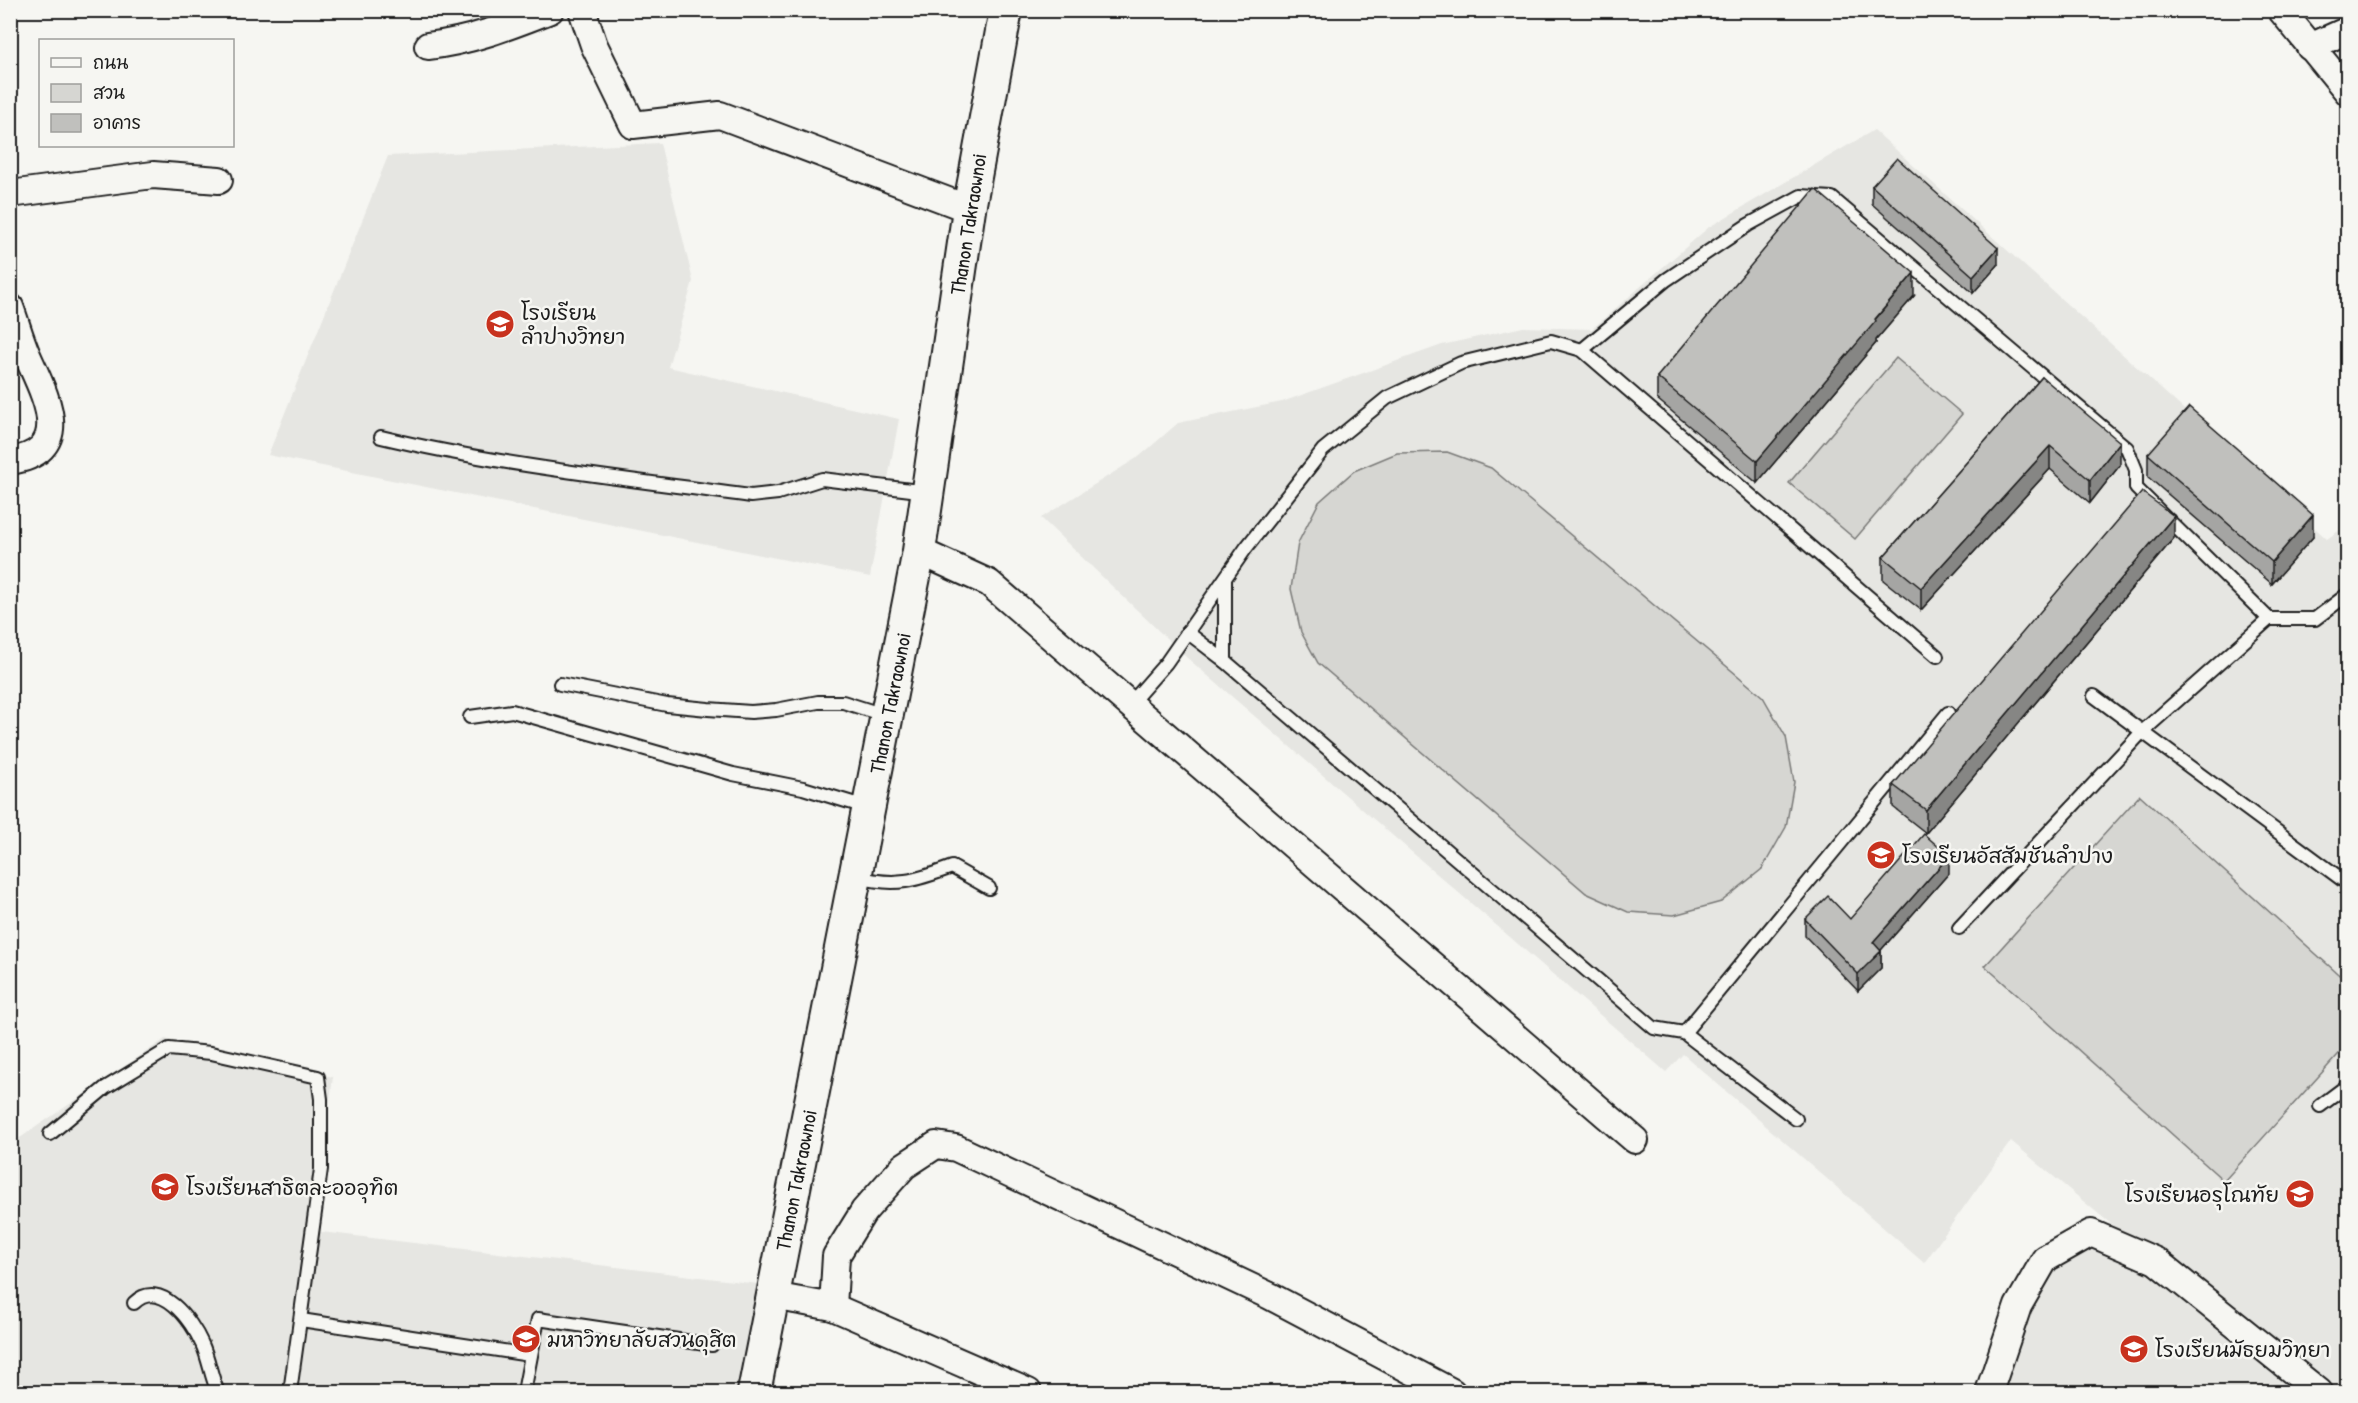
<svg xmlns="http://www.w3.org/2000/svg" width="2358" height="1403" font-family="'Patrick Hand','Playpen Sans Thai',sans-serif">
  <rect width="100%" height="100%" fill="#f6f6f2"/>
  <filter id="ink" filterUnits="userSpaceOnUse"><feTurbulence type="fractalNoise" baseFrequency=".0167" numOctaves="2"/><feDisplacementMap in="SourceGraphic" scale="12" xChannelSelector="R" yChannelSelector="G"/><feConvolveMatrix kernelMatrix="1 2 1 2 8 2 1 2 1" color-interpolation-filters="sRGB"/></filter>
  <g filter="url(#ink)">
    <!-- built -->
    <g fill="#e6e6e2">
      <path d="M1874 130 2327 539 2347 525V1392H1989L2045 1259 2091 1233 2153 1259 2011 1141 1924 1263 1683 1054 1666 1072 1185 656 1041 518 1140 456 1178 423 1282 402 1442 345 1523 327 1592 329 1709 227Z"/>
      <path d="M660 143 693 281 668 367 899 419 870 577 268 455 388 156Z"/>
      <path d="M165 1039 333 1077 313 1231 767 1285 748 1392H11V1144Z"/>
    </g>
    <!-- green -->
    <g fill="#d6d6d2" stroke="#797977" stroke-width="1.5">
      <path d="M1896 358 1962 414 1855 539 1789 483Z"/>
      <path d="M1447 452 1491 468 1763 697 1786 737 1794 782 1786 827 1762 869 1721 902 1674 915 1628 912 1586 893 1318 663 1301 632 1291 589 1298 543 1319 502 1354 471 1397 453Z"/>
      <path d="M2140 795 2347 982V1045L2224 1181 1985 966Z"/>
    </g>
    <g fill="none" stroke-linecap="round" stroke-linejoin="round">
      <!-- service casing -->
      <g stroke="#1c1c1c" stroke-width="16">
        <g id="service">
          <path d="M1582 350 1666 280 1748 225 1801 196 1832 198 2127 448 2136 470V488L2269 619"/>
          <path d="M381 437C502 466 627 479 751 496L778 493 822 479 927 492"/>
          <path d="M1225 579V661L1654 1028 1684 1033 1796 1119"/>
          <path d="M1187 632 1225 661"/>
          <path d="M560 684 667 705 708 709 751 712 776 710 818 702H843L887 716"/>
          <path d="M2094 696 2348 884"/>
          <path d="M1130 704 1166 663 1246 548 1323 450 1387 398 1461 363 1551 341 1582 350 1937 656"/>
          <path d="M470 717 512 711 733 774 803 788 869 808"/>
          <path d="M857 877C896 887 915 881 952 867L989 888"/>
          <path d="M1959 928 2142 732 2269 619H2315L2348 594"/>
          <path d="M1684 1033 1948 713"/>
          <path d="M2320 1106 2348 1085"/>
          <path d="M50 1134 105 1088 169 1049 211 1053 318 1077 321 1099V1169L290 1392"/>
          <path d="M134 1303C160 1277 192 1321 202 1344 209 1359 211 1377 218 1392"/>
          <path d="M301 1320 530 1355"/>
          <path d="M524 1392 538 1319 712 1345"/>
        </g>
      </g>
      <!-- minor casing -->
      <g stroke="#1c1c1c" stroke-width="30">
        <g id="minor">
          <path d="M582 10 594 45 633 125 720 115 969 209"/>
          <path d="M2281 10 2348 92"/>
          <path d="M428 46C471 41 509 26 550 10"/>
          <path d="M2310 47 2348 30"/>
          <path d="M10 194 153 175 219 180"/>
          <path d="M10 307C16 323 20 339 27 355 44 394 77 451 10 461"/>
          <path d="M919 551 989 583 1635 1140"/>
          <path d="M773 1296 833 1307 836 1256 864 1211 904 1166 936 1145 956 1148 1270 1296 1452 1392"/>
          <path d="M833 1307 1028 1392"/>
          <path d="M1989 1392 2018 1306 2045 1259 2091 1233 2156 1261 2319 1392"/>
        </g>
      </g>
      <!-- tertiary casing -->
      <g stroke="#1c1c1c" stroke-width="36">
        <path id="tertiary" d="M754 1392 919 551 969 209 1006 10"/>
      </g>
      <!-- service -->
      <use href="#service" stroke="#f6f6f2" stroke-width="12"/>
      <!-- minor -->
      <use href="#minor" stroke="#f6f6f2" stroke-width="26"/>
      <!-- tertiary -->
      <use href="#tertiary" stroke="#f6f6f2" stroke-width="32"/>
    </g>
    <!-- wall -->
    <g fill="#a5a5a3" stroke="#1c1c1c" stroke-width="1.5">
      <path d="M1872 186 1998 265 1973 293 1872 204Z"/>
      <path d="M1914 296 1876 340V343L1757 483 1657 399V377Z"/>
      <path d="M2042 377 2120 465 2090 503 2050 469 1921 610 1883 580V557Z"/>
      <path d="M2148 454 2313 537 2272 584 2148 477Z"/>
      <path d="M2174 538 1926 833 1893 807V785Z"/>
      <path d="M1949 873 1881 950V968L1858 991 1805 936V919H1850Z"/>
    </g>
    <!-- shaded-wall -->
    <g fill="#868684" stroke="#1c1c1c" stroke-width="1.5">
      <path d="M1998 248V265L1973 293V276Z"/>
      <path d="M1914 273V296L1876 340V343L1757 483V461Z"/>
      <path d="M2120 442V465L2090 503V480Z"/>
      <path d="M2050 446V469L1921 610V588Z"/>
      <path d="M2313 515V537L2272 584V562Z"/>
      <path d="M2174 516V538L1926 833V810Z"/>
      <path d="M1949 856V873L1873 959 1881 951V968L1858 991V974L1873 942Z"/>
    </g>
    <!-- building -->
    <g fill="#c0c0bd" stroke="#1c1c1c" stroke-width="1.5">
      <path d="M1897 158 1998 248 1973 276 1872 186Z"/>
      <path d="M1815 189 1914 273 1875 319 1876 321 1757 461 1657 377Z"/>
      <path d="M2042 377 2120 442 2090 480 2050 446 1921 588 1883 557Z"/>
      <path d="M2189 407 2313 515 2272 562 2148 454Z"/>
      <path d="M2142 492 2174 516 1926 810 1893 785Z"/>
      <path d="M1924 834 1949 856 1873 942 1881 951 1858 974 1805 919 1828 896 1850 919Z"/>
    </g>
  </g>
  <!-- icons -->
  <defs>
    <g id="school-disc" transform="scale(1.5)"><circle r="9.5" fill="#c8321e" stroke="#f6f6f2"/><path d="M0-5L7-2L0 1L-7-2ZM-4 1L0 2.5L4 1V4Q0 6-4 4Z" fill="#fff"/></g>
    <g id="university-disc" transform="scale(1.5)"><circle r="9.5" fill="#c8321e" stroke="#f6f6f2"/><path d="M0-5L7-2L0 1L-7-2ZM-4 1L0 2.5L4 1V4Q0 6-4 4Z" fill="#fff"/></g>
  </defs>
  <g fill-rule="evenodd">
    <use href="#school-disc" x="500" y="324"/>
    <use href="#school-disc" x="1881" y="855"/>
    <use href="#school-disc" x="165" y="1187"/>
    <use href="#school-disc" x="2300" y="1194"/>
    <use href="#university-disc" x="526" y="1339"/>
    <use href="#school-disc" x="2134" y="1349"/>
  </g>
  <g text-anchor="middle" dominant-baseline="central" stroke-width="5" stroke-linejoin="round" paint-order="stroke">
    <!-- street labels -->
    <g font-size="21" fill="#1c1c1c" stroke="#f6f6f2">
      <text transform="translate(968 224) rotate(-81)">Thanon Takraownoi</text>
      <text transform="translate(890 703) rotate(-79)">Thanon Takraownoi</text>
      <text transform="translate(796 1180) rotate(-79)">Thanon Takraownoi</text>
    </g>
    <!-- poi labels -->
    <g font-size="21" fill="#1c1c1c" stroke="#f6f6f2" text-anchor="start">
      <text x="521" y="312">โรงเรียน<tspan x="521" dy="24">ลำปางวิทยา</tspan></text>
      <text x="1902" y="855">โรงเรียนอัสสัมชันลำปาง</text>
      <text x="186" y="1187">โรงเรียนสาธิตละอออุทิต</text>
      <text x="2279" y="1194" text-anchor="end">โรงเรียนอรุโณทัย</text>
      <text x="547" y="1339">มหาวิทยาลัยสวนดุสิต</text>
      <text x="2155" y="1349">โรงเรียนมัธยมวิทยา</text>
    </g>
  </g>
  <!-- margin -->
  <rect width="2358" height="1403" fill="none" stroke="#f6f6f2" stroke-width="36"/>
  <rect x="18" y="18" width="2322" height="1367" fill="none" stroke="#1c1c1c" stroke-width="2" filter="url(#ink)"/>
  <!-- legend -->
  <rect x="39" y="39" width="195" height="108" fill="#f6f6f2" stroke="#9f9f9c" stroke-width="1.5"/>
  <rect x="51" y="58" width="30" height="9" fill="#f6f6f2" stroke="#9f9f9c" stroke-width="1.5"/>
  <text x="93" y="69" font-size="18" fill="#1c1c1c">ถนน</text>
  <rect x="51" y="84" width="30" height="18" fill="#d6d6d2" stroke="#9f9f9c" stroke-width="1.5"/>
  <text x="93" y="99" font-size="18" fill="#1c1c1c">สวน</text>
  <rect x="51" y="114" width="30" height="18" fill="#c0c0bd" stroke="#9f9f9c" stroke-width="1.5"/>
  <text x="93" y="129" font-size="18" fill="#1c1c1c">อาคาร</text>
</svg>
